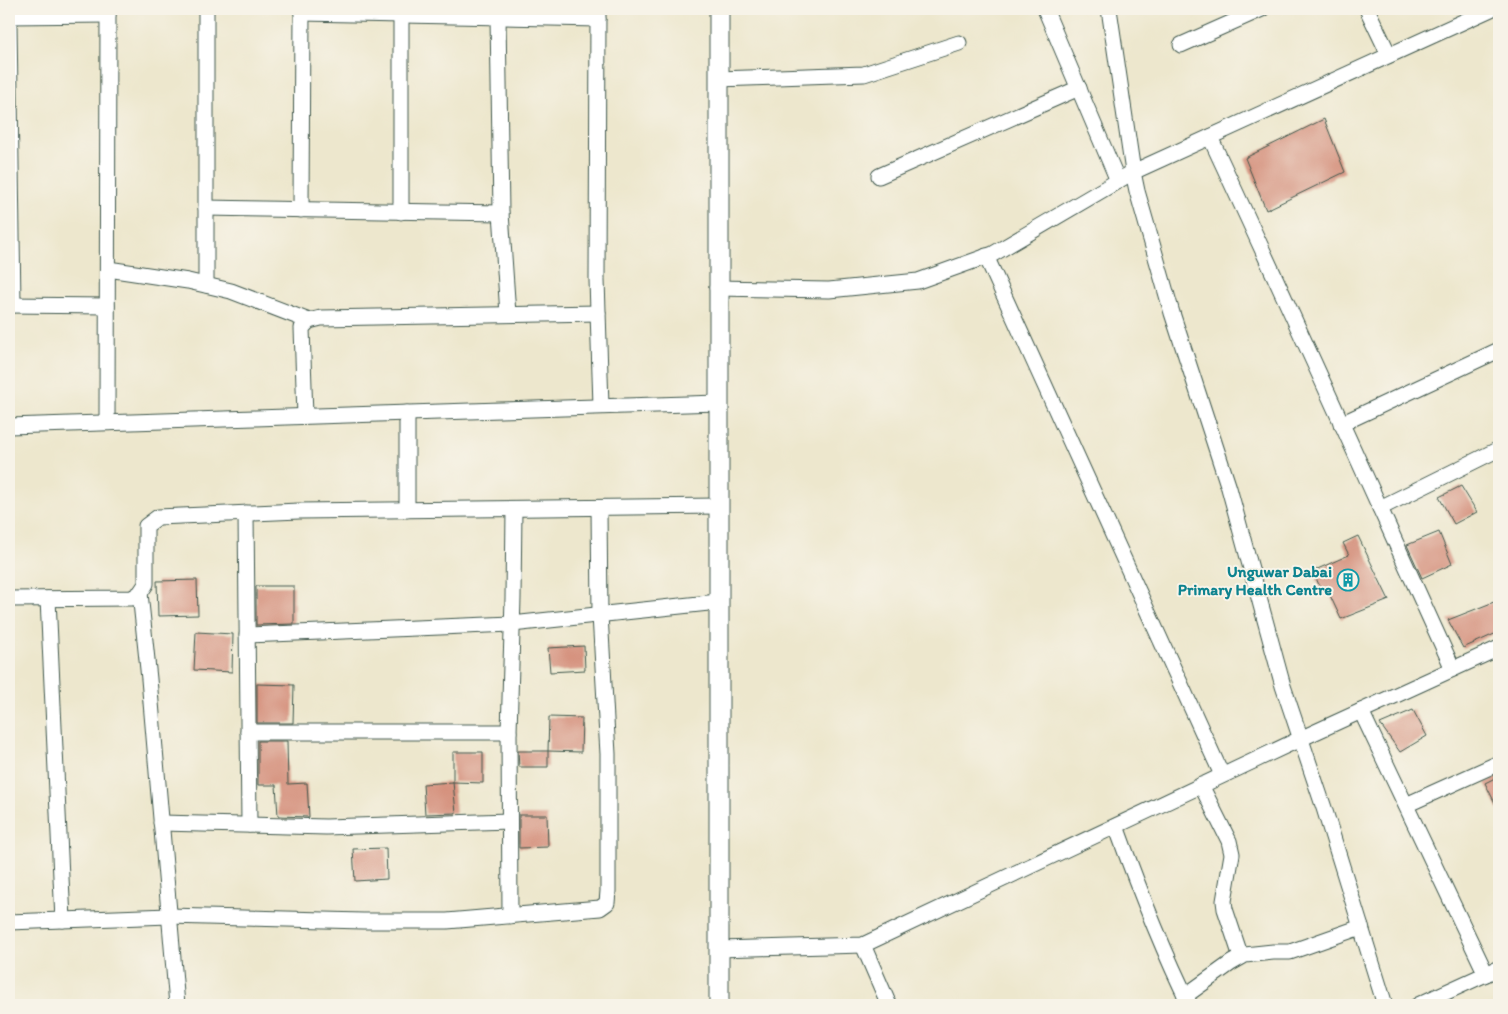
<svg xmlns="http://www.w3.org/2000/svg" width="1508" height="1014" font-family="Itim,sans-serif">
  <rect width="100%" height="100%" fill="#f7f3e8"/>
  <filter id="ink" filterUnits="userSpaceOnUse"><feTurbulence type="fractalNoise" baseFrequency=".02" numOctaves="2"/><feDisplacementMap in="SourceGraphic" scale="10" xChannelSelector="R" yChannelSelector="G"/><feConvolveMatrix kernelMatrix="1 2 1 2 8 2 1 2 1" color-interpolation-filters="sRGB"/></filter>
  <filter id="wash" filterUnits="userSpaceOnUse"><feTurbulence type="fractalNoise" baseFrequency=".0096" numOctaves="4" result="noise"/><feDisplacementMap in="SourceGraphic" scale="20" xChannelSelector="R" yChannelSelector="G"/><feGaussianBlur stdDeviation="1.12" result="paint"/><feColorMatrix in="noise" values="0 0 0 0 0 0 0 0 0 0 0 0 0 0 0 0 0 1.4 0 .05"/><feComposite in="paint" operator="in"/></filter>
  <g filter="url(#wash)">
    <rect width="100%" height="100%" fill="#ede7cd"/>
    <g id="blocks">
      <!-- building -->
      <g fill="#d5927e">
        <path d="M1324 119 1345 172 1266 210 1245 158Z"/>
        <path d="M1461 486 1477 512 1454 524 1439 497Z"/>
        <path d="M1439 532 1452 564 1422 578 1407 545Z"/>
        <path d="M1358 536 1389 600 1341 619 1327 589 1322 592 1313 571 1349 555 1343 543Z"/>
        <path d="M197 580 198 615 158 616 157 581Z"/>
        <path d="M256 586H294V624L256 625Z"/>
        <path d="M1499 600V632L1463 648 1448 620Z"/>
        <path d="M196 632 233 634 232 672 194 670Z"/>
        <path d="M584 646 585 670 550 672 548 648Z"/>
        <path d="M257 684 294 685 293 723H257Z"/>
        <path d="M1413 710 1427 736 1400 752 1380 724Z"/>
        <path d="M549 717 582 718 581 752 548 751Z"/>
        <path d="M258 741H287L288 784 307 783 309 817 278 816 276 785H258Z"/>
        <path d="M518 751H548V767H519Z"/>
        <path d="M453 752H483V783L453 782Z"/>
        <path d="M1499 776V811L1485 783Z"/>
        <path d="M453 782 456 813 425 814 423 784Z"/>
        <path d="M519 815H547L548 847 519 848Z"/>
        <path d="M386 848 387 879 355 881 353 849Z"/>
      </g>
    </g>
  </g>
  <g filter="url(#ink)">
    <use href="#blocks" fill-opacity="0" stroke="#3e564b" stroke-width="1"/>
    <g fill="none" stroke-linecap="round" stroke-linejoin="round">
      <!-- minor casing -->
      <g stroke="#3e564b" stroke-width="17">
        <g id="minor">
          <path d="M598 9 597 280 601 406"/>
          <path d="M1045 9 1118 181"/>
          <path d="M1109 9 1133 172 1137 191 1172 313 1229 488 1283 686 1324 808 1385 1005"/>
          <path d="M1367 9 1389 55"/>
          <path d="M302 13 598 19"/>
          <path d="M9 16 108 15"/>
          <path d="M498 17 501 213 508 314"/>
          <path d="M9 23 13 305"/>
          <path d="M1181 45 1262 9"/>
          <path d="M718 79 864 74 959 43"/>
          <path d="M1210 137C1293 314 1372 491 1453 669"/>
          <path d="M879 176 1079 88"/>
          <path d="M206 208 501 213"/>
          <path d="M301 210 302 9"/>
          <path d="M401 212V15"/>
          <path d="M986 256 1222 775"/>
          <path d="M108 269 188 281 231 291 309 321"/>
          <path d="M206 285V9"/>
          <path d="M717 288 829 290 918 281 993 254 1133 172 1491 9"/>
          <path d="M9 305 107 306"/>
          <path d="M407 413V510"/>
          <path d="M305 416 302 328 309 321 321 318 598 313"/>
          <path d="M107 422 108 9"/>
          <path d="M1341 424 1499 350"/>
          <path d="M9 426 718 403"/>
          <path d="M1380 508 1499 449"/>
          <path d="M246 513 249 825"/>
          <path d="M140 593 149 679 177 1005"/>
          <path d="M9 599 132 598 140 593 146 584V526L158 517 299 511 718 506"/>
          <path d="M48 599 63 920"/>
          <path d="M247 635 512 624 718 602"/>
          <path d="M1361 711 1486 974"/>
          <path d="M248 732H509"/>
          <path d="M1201 785 1229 841 1232 854 1224 901 1225 909 1241 957"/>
          <path d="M1406 805 1499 763"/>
          <path d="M161 823 326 827 509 821"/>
          <path d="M1116 826C1138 887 1161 947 1190 1005"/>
          <path d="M510 916 509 732 513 598 514 509"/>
          <path d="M9 922 169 916 363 921H447L600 908 607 903 608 891V754L600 615 599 508"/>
          <path d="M863 945 889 1005"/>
          <path d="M719 949 863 945 1300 739 1499 648"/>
          <path d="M1185 996 1231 963 1245 955 1273 952H1290L1361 927"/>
          <path d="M1418 1005 1499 968"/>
        </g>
      </g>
      <!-- tertiary casing -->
      <g stroke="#3e564b" stroke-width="21">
        <path id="tertiary" d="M719 9V1005"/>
      </g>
      <!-- minor -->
      <use href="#minor" stroke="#fff" stroke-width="15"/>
      <!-- tertiary -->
      <use href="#tertiary" stroke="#fff" stroke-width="19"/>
    </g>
  </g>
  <!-- icons -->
  <defs>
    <g id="building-ring" transform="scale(1.125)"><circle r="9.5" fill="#f7f3e8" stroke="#0f9aa8" stroke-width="1.5"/><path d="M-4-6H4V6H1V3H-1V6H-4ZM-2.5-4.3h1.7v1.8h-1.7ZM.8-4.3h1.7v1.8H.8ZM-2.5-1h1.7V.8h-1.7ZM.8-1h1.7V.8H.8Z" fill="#0f9aa8"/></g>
  </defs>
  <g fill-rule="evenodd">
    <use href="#building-ring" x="1348" y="580"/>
  </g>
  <g text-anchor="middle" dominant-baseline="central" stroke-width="4" stroke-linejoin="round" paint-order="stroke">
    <!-- culture labels -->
    <g font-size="16" font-weight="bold" fill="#0d838f" stroke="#f7f3e8" text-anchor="end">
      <text x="1332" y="571">Unguwar Dabai<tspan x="1332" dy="18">Primary Health Centre</tspan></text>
    </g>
  </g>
  <!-- margin -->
  <rect width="1508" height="1014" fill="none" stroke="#f7f3e8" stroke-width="30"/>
</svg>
